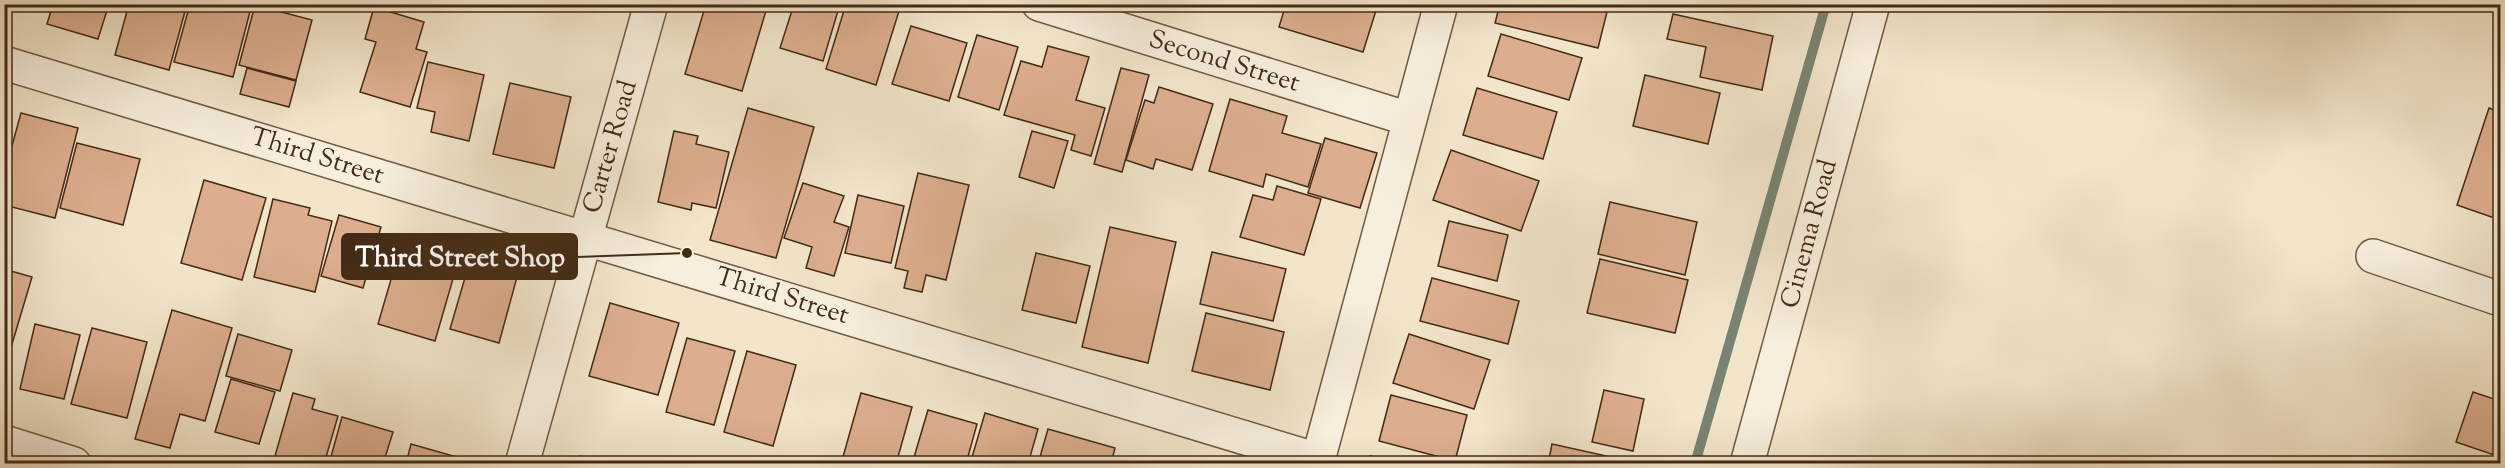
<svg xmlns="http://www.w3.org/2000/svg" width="2505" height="468" font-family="'Sorts Mill Goudy',serif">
  <rect width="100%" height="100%" fill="#f2e5ca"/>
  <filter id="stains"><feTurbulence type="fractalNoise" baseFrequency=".00333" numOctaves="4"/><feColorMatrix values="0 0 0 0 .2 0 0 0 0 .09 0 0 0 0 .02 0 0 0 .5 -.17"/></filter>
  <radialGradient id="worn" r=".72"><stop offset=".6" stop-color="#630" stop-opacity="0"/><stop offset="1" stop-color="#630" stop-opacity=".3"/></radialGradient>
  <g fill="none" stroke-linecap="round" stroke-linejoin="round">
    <!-- stream -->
    <path stroke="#788473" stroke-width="10" d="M1695 464 1826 4"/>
  </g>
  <!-- building -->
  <g fill="#dcae8e" stroke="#432b15" stroke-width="1.5">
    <path d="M53 4H109L98 39 47 24Z"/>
    <path d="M129 4H187L169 70 115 55Z"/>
    <path d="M190 4H252L233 77 174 62Z"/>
    <path d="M706 4H768L742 91 685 74Z"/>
    <path d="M794 4H840L823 61 780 48Z"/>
    <path d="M846 4H877L899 11 876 85 826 69Z"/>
    <path d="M1286 4H1378L1363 52 1279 27Z"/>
    <path d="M1500 4H1609L1598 48 1495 23Z"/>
    <path d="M255 5 312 20 296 80 239 65Z"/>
    <path d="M374 7 424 22 416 49 427 52 410 107 360 92 376 42 365 39Z"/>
    <path d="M1673 14 1773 36 1762 90 1700 77 1706 47 1667 39Z"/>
    <path d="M911 26 967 43 949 101 892 84Z"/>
    <path d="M1501 34 1582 58 1569 100 1488 76Z"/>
    <path d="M977 35 1018 47 999 110 958 97Z"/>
    <path d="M1048 46 1089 57 1076 100 1105 108 1091 156 1071 150 1075 135 1004 115 1021 61 1042 67Z"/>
    <path d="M428 62 484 75 469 141 431 132 435 112 417 108Z"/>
    <path d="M247 68 296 81 289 107 240 94Z"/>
    <path d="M1121 68 1149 75 1122 172 1094 164Z"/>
    <path d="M1645 75 1720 93 1708 144 1633 126Z"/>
    <path d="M510 83 571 97 554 168 493 154Z"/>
    <path d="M1159 87 1213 104 1192 170 1156 159 1153 169 1126 160 1145 100 1154 103Z"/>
    <path d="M1477 88 1557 112 1543 159 1463 135Z"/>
    <path d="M1230 99 1287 116 1282 133 1321 144 1308 187 1266 174 1263 187 1209 171Z"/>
    <path d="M748 108 814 127 776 258 710 240Z"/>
    <path d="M2489 108 2500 112V220L2457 205Z"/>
    <path d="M21 113 78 128 55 218 4 205V175Z"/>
    <path d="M674 131 698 136 696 144 729 152 716 208 692 203 691 210 658 202Z"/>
    <path d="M1032 131 1068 141 1054 188 1019 177Z"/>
    <path d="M1325 138 1377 153 1360 208 1308 193Z"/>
    <path d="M77 143 140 159 123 225 60 208Z"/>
    <path d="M1451 150 1539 181 1521 231 1433 200Z"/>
    <path d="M918 173 969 185 946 280 926 275 922 292 904 288 908 271 895 268Z"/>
    <path d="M204 180 266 198 242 280 181 263Z"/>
    <path d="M803 183 844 196 834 222 849 227 834 276 806 268 812 247 784 238Z"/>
    <path d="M1277 186 1321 199 1304 255 1240 237 1253 195 1273 200Z"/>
    <path d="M858 195 904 206 891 263 845 253Z"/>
    <path d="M273 199 310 208 308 215 332 221 315 292 254 277Z"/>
    <path d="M1610 202 1697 222 1685 275 1598 254Z"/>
    <path d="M339 215 381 227 363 288 321 276Z"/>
    <path d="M1449 221 1508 235 1497 281 1438 266Z"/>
    <path d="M1110 227 1176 242 1148 363 1082 347Z"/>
    <path d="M404 235 461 251 435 341 378 324Z"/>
    <path d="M1212 252 1286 269 1273 321 1200 304Z"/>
    <path d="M1036 253 1090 266 1076 323 1022 310Z"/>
    <path d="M1600 259 1688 280 1675 333 1587 313Z"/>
    <path d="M469 264 517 277 499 343 450 329Z"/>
    <path d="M4 269 32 277 4 371Z"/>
    <path d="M1432 278 1519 301 1508 344 1420 321Z"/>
    <path d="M610 303 679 323 658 395 589 376Z"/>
    <path d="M172 310 232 328 205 421 180 414 170 448 135 439Z"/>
    <path d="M1206 313 1284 332 1270 390 1192 371Z"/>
    <path d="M35 324 80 335 64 399 20 389Z"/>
    <path d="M92 328 147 342 127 418 71 404Z"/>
    <path d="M238 334 292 350 280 391 226 376Z"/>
    <path d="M1409 334 1490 360 1474 409 1393 383Z"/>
    <path d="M687 338 735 351 714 425 666 412Z"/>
    <path d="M747 351 796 365 773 446 724 432Z"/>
    <path d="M231 379 275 392 259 444 215 432Z"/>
    <path d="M1604 390 1644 399 1633 451 1592 442Z"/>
    <path d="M2473 392 2500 401V457L2456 442Z"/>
    <path d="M293 393 315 399 312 409 338 416 324 464 273 463Z"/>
    <path d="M861 393 912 407 896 464H841Z"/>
    <path d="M1391 395 1467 415 1455 461 1379 441Z"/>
    <path d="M928 410 977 424 966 464H912Z"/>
    <path d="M985 413 1038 429 1028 464H970Z"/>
    <path d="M342 417 393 432 383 464H329Z"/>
    <path d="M1048 429 1115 448 1111 464H1038Z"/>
    <path d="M411 444 481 464H406Z"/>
    <path d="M1552 444 1620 459 1619 464H1548Z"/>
    <path d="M580 456 610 464H578Z"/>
    <path d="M1370 456 1402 464H1368Z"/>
    <path d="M1138 457 1162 464H1137Z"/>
  </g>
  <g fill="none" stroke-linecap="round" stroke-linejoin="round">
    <!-- minor casing -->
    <g stroke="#6f5a42" stroke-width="36">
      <g id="minor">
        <path d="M1039 4 1409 119"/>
        <path d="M4 63 1318 460"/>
        <path d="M2373 256 2500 299"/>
        <path d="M4 442 74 464"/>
        <path d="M522 464 651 4"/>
        <path d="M1317 464 1441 4"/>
        <path d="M1747 464 1873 4"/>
      </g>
    </g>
    <!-- minor -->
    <use href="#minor" stroke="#f7eedd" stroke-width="33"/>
  </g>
  <g text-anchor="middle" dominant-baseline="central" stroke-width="5" stroke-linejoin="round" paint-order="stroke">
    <!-- street labels -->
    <g font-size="26" fill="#432b15" stroke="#f7eedd">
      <text transform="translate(1224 62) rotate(17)">Second Street</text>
      <text transform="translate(611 147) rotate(-74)">Carter Road</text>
      <text transform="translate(317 157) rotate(17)">Third Street</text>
      <text transform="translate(1810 234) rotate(-75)">Cinema Road</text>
      <text transform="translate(782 297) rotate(17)">Third Street</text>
    </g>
  </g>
  <!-- callouts -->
  <path fill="none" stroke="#432b15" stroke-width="2" d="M687 253L577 257"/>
  <circle fill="#432b15" stroke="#f7eedd" stroke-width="2" cx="687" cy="253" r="6"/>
  <rect fill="#432b15" stroke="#432b15" stroke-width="2" x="342" y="234" width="235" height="45" rx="6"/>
  <g font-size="27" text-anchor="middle" font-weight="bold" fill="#fff">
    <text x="460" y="266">Third Street Shop</text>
  </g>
  <!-- margin -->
  <rect width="2505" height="468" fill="none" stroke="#f2e5ca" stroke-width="24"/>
  <rect x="6" y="6" width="2493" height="456" fill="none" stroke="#432b15" stroke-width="3"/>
  <rect x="12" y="12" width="2481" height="444" fill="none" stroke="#432b15" stroke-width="1.5"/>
  <rect width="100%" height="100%" filter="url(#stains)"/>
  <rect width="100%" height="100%" fill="url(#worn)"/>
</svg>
